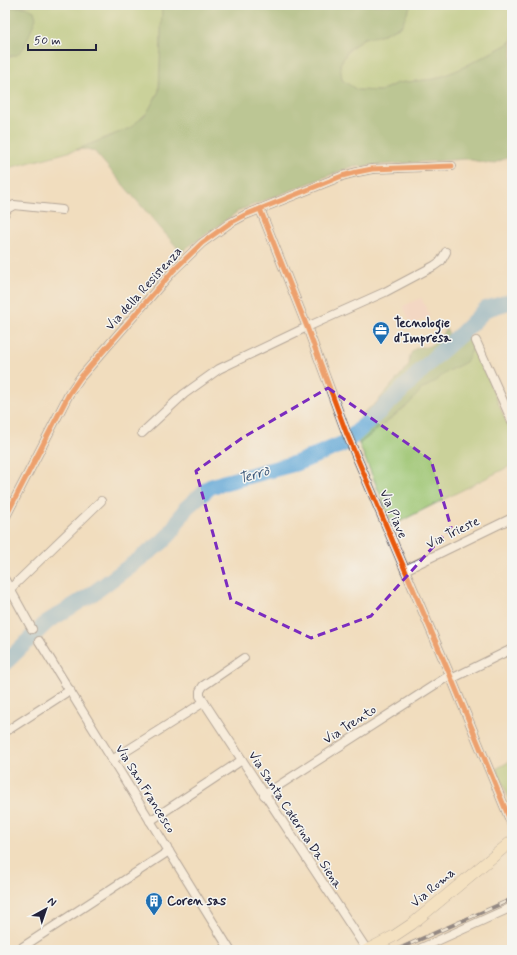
<svg xmlns="http://www.w3.org/2000/svg" width="517" height="955" font-family="Mynerve,sans-serif">
  <rect width="100%" height="100%" fill="#f6f6f2"/>
  <filter id="ink" filterUnits="userSpaceOnUse"><feTurbulence type="fractalNoise" baseFrequency=".025" numOctaves="2"/><feDisplacementMap in="SourceGraphic" scale="8" xChannelSelector="R" yChannelSelector="G"/><feConvolveMatrix kernelMatrix="1 2 1 2 8 2 1 2 1" color-interpolation-filters="sRGB"/></filter>
  <filter id="wash" filterUnits="userSpaceOnUse"><feTurbulence type="fractalNoise" baseFrequency=".012" numOctaves="4" result="noise"/><feDisplacementMap in="SourceGraphic" scale="16" xChannelSelector="R" yChannelSelector="G"/><feGaussianBlur stdDeviation="0.9" result="paint"/><feColorMatrix in="noise" values="0 0 0 0 0 0 0 0 0 0 0 0 0 0 0 0 0 1.4 0 .05"/><feComposite in="paint" operator="in"/></filter>
  <g filter="url(#wash)">
    <rect width="100%" height="100%" fill="#f1ddbe"/>
    <!-- built -->
    <path fill="#f7d0ca" d="M421 298 430 316 411 325 403 306Z"/>
    <!-- green -->
    <g fill="#9cc470" stroke="#5f7356">
      <path d="M5 5H162L160 68 159 91 147 113 130 128 76 150 5 169V57H12L26 7H5Z"/>
      <path d="M411 5H512V40L506 45 458 70 435 79 397 83 381 91 356 90 342 80 340 64 349 50 364 38 384 34 401 26Z"/>
      <path d="M473 344 512 435V465L393 525 359 444 462 348Z"/>
      <path d="M512 760V800H510L496 769Z"/>
    </g>
    <!-- forest -->
    <g fill="#7daa62" stroke="#50664e">
      <path d="M162 5H411L401 26 384 34 364 38 348 50 340 64 342 80 357 90 381 91 397 83 435 79 458 70 506 45 512 40V156L492 164 466 159 351 167 240 210 181 252 94 151 87 149 76 150 130 128 147 113 159 91 160 68Z"/>
      <path d="M5 7H26L34 11 36 18 24 48 17 55 5 57Z"/>
      <path d="M446 329 451 338 403 387 358 427 363 413 376 403 409 365C409 357 410 349 420 347 423 346 423 348 426 347 435 345 441 336 446 329Z"/>
      <path d="M470 338 473 348 466 362 447 372 433 383 422 389 409 404 359 444 355 436 411 388 415 382 424 378 433 368 436 359 447 349 455 343Z"/>
    </g>
    <g fill="none" stroke-linecap="round" stroke-linejoin="round">
      <!-- river -->
      <path stroke="#5ea5d4" stroke-width="16" d="M5 663 47 622 92 594 161 543 170 534 186 508 210 487 222 483 297 463 345 443 397 395 436 356 462 333 486 309 512 301"/>
    </g>
  </g>
  <g filter="url(#ink)">
    <g fill="none" stroke-linecap="round" stroke-linejoin="round">
      <!-- street casing -->
      <g stroke="#6a6369" stroke-width="10">
        <g id="street">
          <path d="M260 209 307 327 346 432 450 675 512 825"/>
          <path d="M5 213 7 209 14 205 62 210"/>
          <path d="M476 341 512 421"/>
          <path d="M142 433 184 394 219 369 307 327 385 292 434 266 441 261 446 252"/>
          <path d="M5 518 69 394 80 378 173 271 202 243 230 223 245 215 342 176 357 172 372 169 452 166"/>
          <path d="M405 570 512 518"/>
          <path d="M5 580 32 629"/>
          <path d="M10 589 101 501"/>
          <path d="M39 641 230 950"/>
          <path d="M244 658 203 686 200 691V696L367 950"/>
          <path d="M451 679 512 649"/>
          <path d="M5 732 70 690"/>
          <path d="M112 760 204 702"/>
          <path d="M264 795 450 675"/>
          <path d="M150 821 242 760"/>
          <path d="M18 950 169 851"/>
          <path d="M417 950 512 907"/>
        </g>
      </g>
      <!-- secondary casing -->
      <g stroke="#6a6369" stroke-width="12">
        <path id="secondary" d="M367 950 394 936 412 924 512 841"/>
      </g>
      <!-- street -->
      <use href="#street" stroke="#fff" stroke-width="8"/>
      <!-- secondary -->
      <use href="#secondary" stroke="#f9e7c3" stroke-width="11"/>
      <!-- rail casing -->
      <g stroke="#22223b" stroke-width="4">
        <path id="rail" d="M396 950 512 899"/>
      </g>
      <!-- rail -->
      <use href="#rail" stroke="#f6f6f2" stroke-width="2.5" stroke-dasharray="8" stroke-linecap="butt"/>
      <!-- cycleway casing -->
      <g stroke="#f6f6f2" stroke-width="8">
        <g id="cycleway">
          <path d="M260 209 307 327 346 432 450 675 512 825"/>
          <path d="M5 518 69 394 80 378 173 271 202 243 230 223 245 215 342 176 357 172 372 169 452 166"/>
        </g>
      </g>
      <!-- cycleway -->
      <use href="#cycleway" stroke="#e8590c" stroke-width="5"/>
    </g>
  </g>
  <!-- marked area -->
  <path d="M0 0H517V955H0ZM328 388 431 460 451 527 371 616 311 638 231 600 196 471 242 438Z" fill="#f1ddbe" fill-opacity=".55" fill-rule="evenodd"/>
  <path fill="none" stroke="#7b2cbf" stroke-width="3" stroke-dasharray="8 5" stroke-linejoin="round" d="M328 388 431 460 451 527 371 616 311 638 231 600 196 471 242 438Z"/>
  <!-- icons -->
  <defs>
    <g id="office-pin" transform="scale(0.9)"><path d="M0 17L-7.5 6A9.5 9.5 0 1 1 7.5 6Z" fill="#1f6fb2" stroke="#f6f6f2"/><path d="M-6-3h4V-5.5h4V-3h4V5H-6ZM-1-4.5V-3h2v-1.5ZM-6 0V1H6V0Z" fill="#fff"/></g>
    <g id="building-pin" transform="scale(0.9)"><path d="M0 17L-7.5 6A9.5 9.5 0 1 1 7.5 6Z" fill="#1f6fb2" stroke="#f6f6f2"/><path d="M-4-6H4V6H1V3H-1V6H-4ZM-2.5-4.3h1.7v1.8h-1.7ZM.8-4.3h1.7v1.8H.8ZM-2.5-1h1.7V.8h-1.7ZM.8-1h1.7V.8H.8Z" fill="#fff"/></g>
  </defs>
  <g fill-rule="evenodd">
    <use href="#office-pin" x="381" y="330"/>
    <use href="#building-pin" x="154" y="901"/>
  </g>
  <g text-anchor="middle" dominant-baseline="central" stroke-width="3" stroke-linejoin="round" paint-order="stroke">
    <!-- street labels -->
    <g font-size="13" fill="#22223b" stroke="#f6f6f2">
      <text transform="translate(144 289) rotate(-48)">Via della Resistenza</text>
      <text transform="translate(393 514) rotate(67)">Via Piave</text>
      <text transform="translate(453 533) rotate(-26)">Via Trieste</text>
      <text transform="translate(350 725) rotate(-33)">Via Trento</text>
      <text transform="translate(145 789) rotate(58)">Via San Francesco</text>
      <text transform="translate(295 820) rotate(57)">Via Santa Caterina Da Siena</text>
      <text transform="translate(433 888) rotate(-40)">Via Roma</text>
    </g>
    <!-- poi labels -->
    <g font-size="13" font-weight="bold" fill="#22223b" stroke="#f6f6f2" text-anchor="start">
      <text x="394" y="323">Tecnologie<tspan x="394" dy="15">d'Impresa</tspan></text>
      <text x="167" y="901">Coren sas</text>
    </g>
    <!-- water labels -->
    <g font-size="14" font-style="italic" fill="#3a5678" stroke="#f6f6f2">
      <text transform="translate(254 475) rotate(-16)">Terrò</text>
    </g>
  </g>
  <!-- margin -->
  <rect width="517" height="955" fill="none" stroke="#f6f6f2" stroke-width="20"/>
  <!-- north arrow -->
  <g transform="translate(46 909) rotate(40)" stroke="#f6f6f2" stroke-width="3" paint-order="stroke">
  <path d="M0-3L7 15L0 10L-7 15Z" fill="#22223b"/>
  <text y="-6" font-size="11" font-weight="bold" text-anchor="middle" fill="#22223b">N</text>
  </g>
  <!-- scale -->
  <path d="M28 44v6h68v-6" fill="none" stroke="#22223b" stroke-width="2"/>
  <text x="34" y="44" font-size="12" fill="#22223b" stroke="#f6f6f2" stroke-width="3" paint-order="stroke">50 m</text>
</svg>
